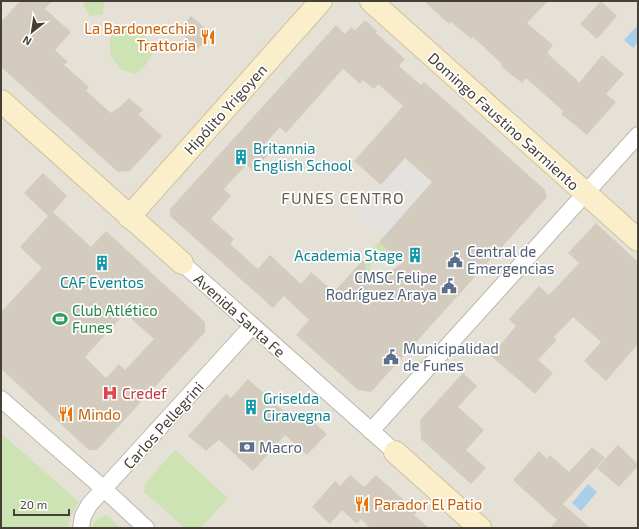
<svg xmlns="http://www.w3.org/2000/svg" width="639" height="529" font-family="'Exo 2',sans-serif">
  <rect width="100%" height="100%" fill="#f2efe7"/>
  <!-- residential -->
  <rect fill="#e6e1d6" x="1" y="1" width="637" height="527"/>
  <!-- green -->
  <g fill="#cde3b4">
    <path d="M85 1H104L103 15 90 16 83 5Z"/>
    <path d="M130 25 153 43 152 55 144 67 136 74 121 70 110 54V40L114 29Z"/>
    <path d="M379 242 388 250 379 261C370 261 372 264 370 270 370 271 368 274 367 275L366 268 360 263Z"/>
    <path d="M1 433 79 502 70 517 68 528H1Z"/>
    <path d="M175 450 228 498 201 528H185L144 492 145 483Z"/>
    <path d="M105 515 110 518 121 528H91L96 520Z"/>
  </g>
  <!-- parking -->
  <path fill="#e4e2df" d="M451 106 521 169 384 236 357 211Z"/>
  <!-- water -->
  <g fill="#a9ceea">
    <path d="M638 25V42L633 48 624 40Z"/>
    <path d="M588 484 597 492 581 511 572 503Z"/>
  </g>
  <!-- building -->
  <g fill="#d3cbbe" fill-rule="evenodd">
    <path d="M20 1H52L45 9 71 32 55 50 68 62 64 65 89 87 86 91 111 113 121 106 129 98 143 110 138 114 162 136 130 171 118 172 1 67V22Z"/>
    <path d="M424 1H548L527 23 553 45 547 53 577 80 579 83 602 55 624 74 606 94 616 102 587 135 561 114 563 111 526 78 522 83 501 66 502 64 473 37 471 39 451 22 449 24Z"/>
    <path d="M601 1 617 16 597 39 580 24Z"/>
    <path d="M191 16 212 34 198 49 178 30Z"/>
    <path d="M365 20 377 31 376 33 405 59 399 66 421 85 424 82 447 102 545 190 547 197 371 392 358 390 296 335 309 320 284 296 273 308 170 216V209L336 25 345 34 351 27 355 30ZM343 69 360 84 363 80 374 89 378 84 403 106 354 161 381 185 405 158 432 182 379 242 402 263 369 286 364 259 334 292 311 272 301 284 270 255 258 269 230 244 234 239 211 219 231 196 224 189 246 165 253 171 268 155 261 148 280 127 286 133Z"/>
    <path d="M43 173 67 196 53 212 91 247 106 231 205 322V332L97 450H89L1 369V312L42 268 20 247 48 216 24 193ZM125 313 154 339 125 370 119 364 106 378 85 357Z"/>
    <path d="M596 223 638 262V344L606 381 584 361 601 342 573 317 554 337 557 340 538 360 553 373 535 394 491 356 516 326 509 319 539 286 549 295 579 263 568 253Z"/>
    <path d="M463 373 477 386 458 407 484 430 466 450 486 468 471 484 421 439 420 420Z"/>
    <path d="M248 379 298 424 304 418 311 424 314 422 327 434 307 455 285 435 253 471 219 440 206 451 188 436 226 394 231 398Z"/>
    <path d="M618 445 638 464V466L619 487 597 468Z"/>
    <path d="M592 447 605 458 563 504 590 528H550L557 520 513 480 539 451 547 459 550 455 569 472Z"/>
    <path d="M350 475 364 487 376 475 417 512 414 515 429 528H370L361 519 357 524 342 510 330 524 312 507 335 481 340 486Z"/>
  </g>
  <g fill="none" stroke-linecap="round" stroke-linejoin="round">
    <!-- street casing -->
    <g stroke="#bdb7ab" stroke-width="18">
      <g id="street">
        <path d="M182 263 395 452"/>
        <path d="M1 399 104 489 146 528"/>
        <path d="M371 431 638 135"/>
        <path d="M81 528 83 516 89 505 252 326"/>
      </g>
    </g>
    <!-- secondary casing -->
    <g stroke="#cec29b" stroke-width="24">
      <g id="secondary">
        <path d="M371 1 638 240"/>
        <path d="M1 101 182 263"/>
        <path d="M129 217 321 1"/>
        <path d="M395 452 480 528"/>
      </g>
    </g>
    <!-- street -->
    <use href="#street" stroke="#fff" stroke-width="16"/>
    <!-- secondary -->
    <use href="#secondary" stroke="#faefca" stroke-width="22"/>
  </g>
  <!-- icons -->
  <defs>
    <g id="restaurant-bare" transform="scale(1.2)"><path d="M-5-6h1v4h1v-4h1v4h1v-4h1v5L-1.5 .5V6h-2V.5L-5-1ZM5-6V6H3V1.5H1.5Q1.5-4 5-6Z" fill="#e8710a" stroke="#fff" stroke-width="2.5" paint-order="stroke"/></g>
    <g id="building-bare" transform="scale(1.2)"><path d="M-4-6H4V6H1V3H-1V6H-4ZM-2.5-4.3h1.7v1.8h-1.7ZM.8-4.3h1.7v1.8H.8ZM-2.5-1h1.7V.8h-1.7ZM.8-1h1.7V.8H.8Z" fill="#0f9aa8" stroke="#fff" stroke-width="2.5" paint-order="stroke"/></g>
    <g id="civic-bare" transform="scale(1.2)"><path d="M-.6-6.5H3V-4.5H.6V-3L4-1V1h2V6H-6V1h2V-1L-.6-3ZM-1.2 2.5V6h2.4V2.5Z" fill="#5c6f8a" stroke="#fff" stroke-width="2.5" paint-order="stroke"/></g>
    <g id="stadium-bare" transform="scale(1.2)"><path d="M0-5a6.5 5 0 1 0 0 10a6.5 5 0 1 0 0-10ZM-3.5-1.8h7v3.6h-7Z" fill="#2e9e5b" stroke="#fff" stroke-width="2.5" paint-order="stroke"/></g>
    <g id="hospital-bare" transform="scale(1.2)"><path d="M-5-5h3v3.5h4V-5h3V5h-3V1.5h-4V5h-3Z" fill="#e0444e" stroke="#fff" stroke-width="2.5" paint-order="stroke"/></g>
    <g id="bank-bare" transform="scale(1.2)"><path d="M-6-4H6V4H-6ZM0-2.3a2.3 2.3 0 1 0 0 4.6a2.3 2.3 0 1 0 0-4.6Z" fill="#5c6f8a" stroke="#fff" stroke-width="2.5" paint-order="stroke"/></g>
  </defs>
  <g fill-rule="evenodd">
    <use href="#restaurant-bare" x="208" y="37"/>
    <use href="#building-bare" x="241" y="157"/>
    <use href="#building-bare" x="415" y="255"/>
    <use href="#civic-bare" x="455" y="260"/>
    <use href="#building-bare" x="102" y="263"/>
    <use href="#civic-bare" x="449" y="286"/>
    <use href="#stadium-bare" x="60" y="319"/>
    <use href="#civic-bare" x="391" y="357"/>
    <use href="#hospital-bare" x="110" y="393"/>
    <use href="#building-bare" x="251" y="407"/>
    <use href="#restaurant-bare" x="66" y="414"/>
    <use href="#bank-bare" x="247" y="447"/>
    <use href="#restaurant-bare" x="362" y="504"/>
  </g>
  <g text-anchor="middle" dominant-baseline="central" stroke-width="3.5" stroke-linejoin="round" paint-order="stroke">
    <!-- food labels -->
    <g font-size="15" fill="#c56008" stroke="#fff" text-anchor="start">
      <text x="196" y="28" text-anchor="end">La Bardonecchia<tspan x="196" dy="17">Trattoria</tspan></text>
      <text x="78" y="414">Mindo</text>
      <text x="374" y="504">Parador El Patio</text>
    </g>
    <!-- street labels -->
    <g font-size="15" fill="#454037" stroke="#fff">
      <text transform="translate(225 109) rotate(-48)">Hipólito Yrigoyen</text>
      <text transform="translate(504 121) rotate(42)">Domingo Faustino Sarmiento</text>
      <text transform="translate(240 315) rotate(42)">Avenida Santa Fe</text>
      <text transform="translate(163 425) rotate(-48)">Carlos Pellegrini</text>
    </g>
    <!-- culture labels -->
    <g font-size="15" fill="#0d838f" stroke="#fff" text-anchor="start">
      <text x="253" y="148">Britannia<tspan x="253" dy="17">English School</tspan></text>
      <text x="403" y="255" text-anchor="end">Academia Stage</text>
      <text x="102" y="282" text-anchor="middle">CAF Eventos</text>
      <text x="263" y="398">Griselda<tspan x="263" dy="17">Ciravegna</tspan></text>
    </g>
    <!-- service labels -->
    <g font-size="15" fill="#4e5e75" stroke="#fff" text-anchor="start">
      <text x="467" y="251">Central de<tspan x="467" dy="17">Emergencias</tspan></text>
      <text x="437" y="277" text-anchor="end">CMSC Felipe<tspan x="437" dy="17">Rodríguez Araya</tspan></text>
      <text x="403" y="348">Municipalidad<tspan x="403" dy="17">de Funes</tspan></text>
      <text x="259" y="447">Macro</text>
    </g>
    <!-- leisure labels -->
    <g font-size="15" fill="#27864d" stroke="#fff" text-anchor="start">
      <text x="72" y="310">Club Atlético<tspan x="72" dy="17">Funes</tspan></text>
    </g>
    <!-- health labels -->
    <g font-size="15" fill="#be3a42" stroke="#fff" text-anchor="start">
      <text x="122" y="393">Credef</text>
    </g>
    <!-- neighbourhood labels -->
    <g font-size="16" letter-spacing="1" fill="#675e4f" stroke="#fff">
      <text x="343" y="197">FUNES CENTRO</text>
    </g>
  </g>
  <!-- border -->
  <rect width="639" height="529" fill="none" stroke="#454037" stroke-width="4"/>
  <!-- north arrow -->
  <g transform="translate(32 32) rotate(210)" stroke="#ffffff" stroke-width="3" paint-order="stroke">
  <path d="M0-3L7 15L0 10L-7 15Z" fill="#454037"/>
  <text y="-6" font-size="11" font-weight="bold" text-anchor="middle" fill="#454037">N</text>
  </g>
  <!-- scale -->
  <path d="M14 509v6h55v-6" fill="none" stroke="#454037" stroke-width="2"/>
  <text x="20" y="509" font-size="12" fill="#454037" stroke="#ffffff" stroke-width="3" paint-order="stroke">20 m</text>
</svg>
